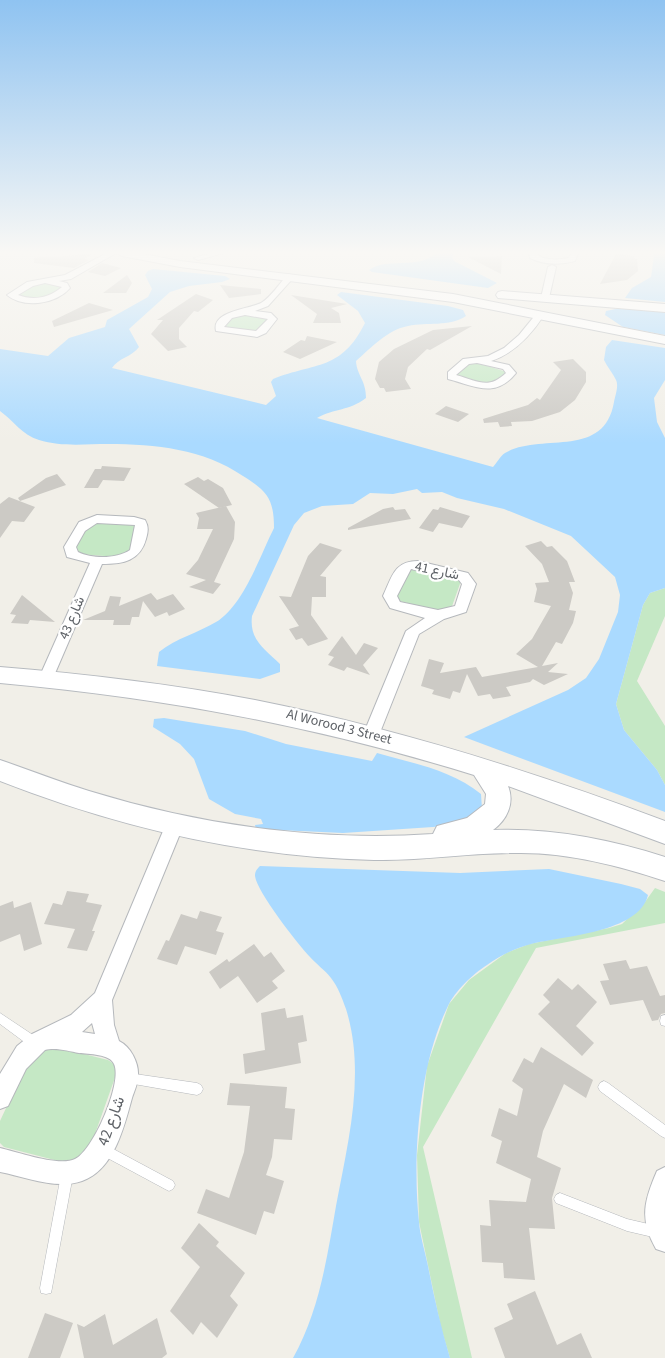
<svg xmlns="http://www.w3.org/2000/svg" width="665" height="1358" font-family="'Source Sans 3',Vazirmatn,sans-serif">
  <rect width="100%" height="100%" fill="#f1efe8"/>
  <!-- green -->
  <g fill="#c5e8c5">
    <path d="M43 283 63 287C47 298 36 302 18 294L33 284Z"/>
    <path d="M239 314 269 319 257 331 225 328 233 316Z"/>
    <path d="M474 362 507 372C491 393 478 382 456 375L468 364Z"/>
    <path d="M99 522 137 525 138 531 130 551 117 557 78 554 76 548 87 527Z"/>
    <path d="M414 568 455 575 461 581 451 609 440 611 399 601 397 594 409 570Z"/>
    <path d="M665 588V616L637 681 665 726V785L657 770 624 730 616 704 643 605 650 593Z"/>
    <path d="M655 888 665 892V923L536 948 423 1147 472 1358H450L441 1328 419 1222 417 1155 427 1066 449 1004 469 980 506 953 529 944 609 928 622 924 645 902Z"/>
    <path d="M52 1046 108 1060 114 1064 117 1072 90 1148 84 1156 66 1163 4 1147 0 1143V1121L28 1061 33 1053Z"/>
  </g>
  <!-- water -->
  <g fill="#aadaff">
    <path d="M437 253H455L452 257 454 261 497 283 488 288 372 272 369 270C387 257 417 270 437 253Z"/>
    <path d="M653 253H665V302L625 298 632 288 651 277 654 256Z"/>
    <path d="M153 269 225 276 230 279 222 282 189 286 170 292 129 329 139 347C132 357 118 358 112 368L266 405 276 396 271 382 273 379C316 362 341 371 365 323L358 311 337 295 341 292 448 306 463 310 466 316C449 327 427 322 408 326 387 330 371 348 356 361 357 376 366 380 366 398 349 411 335 408 317 418L493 467C497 463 500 456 505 453 541 432 604 460 614 402 615 396 619 386 616 380 613 373 607 367 604 360L606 347 612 340 665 348V380L654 398 657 422 665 438V588L650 593 643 605 616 704 624 730 657 770 665 785V812L464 737 568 690 586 678 599 659 618 612 620 595 615 577 571 536 504 509 457 498 442 492 422 493 417 489 393 494 370 493 353 504 322 506 304 513 294 525 252 616C249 640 265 649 280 664V672L260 679 157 666 159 652C176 638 198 633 216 622 243 606 260 556 274 528 274 499 267 491 243 476 203 449 156 444 108 444 85 444 61 447 39 440 22 435 14 421 0 411V349L48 356 69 338 105 327 107 320 148 297 152 289 145 275 148 271Z"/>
    <path d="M625 307 665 312V335L623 327 605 315 606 311Z"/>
    <path d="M164 718 245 731 286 744 372 761 377 753C412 763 452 770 481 794L482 809 461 824 433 827 343 833 256 829 255 825 263 824 261 819 235 814 209 799 194 759 180 744 153 727 154 719Z"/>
    <path d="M260 866 460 873 549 869 621 884 640 889 648 895C639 933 562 936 531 944 515 948 500 956 487 965 473 974 455 991 448 1006 419 1064 412 1157 419 1222 420 1236 425 1251 428 1266 434 1297 441 1328 450 1358H293C319 1312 327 1258 336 1206 348 1142 366 1073 346 1009 342 998 338 987 331 978 325 970 316 964 310 957 297 943 257 892 255 876 255 871 257 869 260 866Z"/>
  </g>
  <!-- building -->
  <g fill="#cccac5">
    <path d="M92 254 84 259 89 260 74 268 34 263V258Z"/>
    <path d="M616 254 634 256V258L637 259 638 271 627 280 600 284Z"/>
    <path d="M502 256 501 274 468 257Z"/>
    <path d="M102 263 121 268 105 276 88 272Z"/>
    <path d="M127 275 132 283 126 293H103Z"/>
    <path d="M220 285 261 289V294L229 298Z"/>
    <path d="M196 294 213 300 198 312 194 311 179 328V339L187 347 168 351 151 334 163 320H157Z"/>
    <path d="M291 295 347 304 331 308 339 313 341 323H313L317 314Z"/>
    <path d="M89 303 113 310 54 327 52 321Z"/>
    <path d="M472 326 430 350 427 349 408 367 405 379 411 389 386 392 384 388H380L375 379 379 362 394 349 433 330Z"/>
    <path d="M307 336 337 342 300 359 283 352 301 340 305 341Z"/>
    <path d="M573 359 586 372V382L575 400 560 412 532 421 511 422 512 426 500 427 498 422 484 423 483 419 528 405 537 398 540 400 561 370 553 362Z"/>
    <path d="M446 406 469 414 458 422 435 414Z"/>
    <path d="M102 466 131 468 124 481 103 480 98 488H84L95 469H101Z"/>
    <path d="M57 474 66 485 20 501 18 498 46 478Z"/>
    <path d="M198 477 204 481 208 479 223 488 232 505 219 508 184 484Z"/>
    <path d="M9 497 35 507 24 522 12 521 0 538V504Z"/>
    <path d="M226 506 235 522 234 539 214 582 221 584 213 594 189 587 206 580 186 574 198 560 213 529H197L199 518 196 513Z"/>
    <path d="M393 507 395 510 405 509 411 519 348 530V528L383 509Z"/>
    <path d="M440 507 470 516 462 528 439 523 433 532 419 528 433 509 438 510Z"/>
    <path d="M541 541 547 547 552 546 567 561 575 582H569L573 593 569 610 576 611 573 623 562 644 556 642 542 666 558 663 548 672 568 674 544 685 533 679 530 682 506 687 511 696 493 699 490 694 478 696 467 674 460 693 453 691 450 699 432 694 434 690 421 686 429 659 444 663 440 673 476 667 482 677 538 667 516 654 532 639 551 606 534 602 537 589 535 583 549 582 542 564 525 546Z"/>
    <path d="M320 543 342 550 320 576 326 577V597H312L311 615 328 639 308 646 302 638 296 640 289 629 299 626 279 596 291 597 308 556Z"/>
    <path d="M151 593 157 600 173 594 185 609 169 616 167 612 155 617 143 601 139 617H132L130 625H113L114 620H83L105 611 110 596 121 597 119 606Z"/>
    <path d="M22 595 55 622 30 620 28 624 11 623 16 615 10 614Z"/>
    <path d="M342 636 356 655 364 643 378 648 363 665 370 675 347 667 344 671 328 665 334 657 328 655Z"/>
    <path d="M67 891 89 894 86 902 102 905 92 931H95L87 951 67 948 75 929 44 924 53 903 62 905Z"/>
    <path d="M13 901 14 908 31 902 42 944 24 951 20 934 0 942V906Z"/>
    <path d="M200 911 222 917 216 931 224 933 216 955 185 946 177 965 157 959 166 940 169 941 181 914 197 919Z"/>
    <path d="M254 944 264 957 271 952 285 971 272 981 278 988 257 1003 238 976 220 989 209 972 227 959 229 962Z"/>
    <path d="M626 960 630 969 647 966 660 996 665 995V1013L661 1014 658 1020 652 1021 643 1000 610 1005 600 981 609 980 603 964Z"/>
    <path d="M558 978 572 990 578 984 597 1002 576 1026 594 1043 582 1056 538 1014 550 1002 543 995Z"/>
    <path d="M285 1008 287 1018 303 1015 307 1041 298 1043 301 1063 245 1074 243 1054 265 1050 261 1013Z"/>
    <path d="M541 1047 593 1080 586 1098 564 1084 543 1131 537 1157 561 1168 552 1198 555 1229 529 1228 535 1280 504 1278 503 1263 482 1262 480 1225 491 1226 489 1200 526 1202 531 1179 496 1163 502 1141 491 1136 499 1108 517 1116 523 1089 512 1081 524 1058 533 1063Z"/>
    <path d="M230 1083 287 1087 285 1108 295 1109 292 1140 274 1139 272 1157 266 1175 284 1181 274 1214 264 1211 256 1235 197 1213 206 1189 229 1198 244 1152 250 1106 227 1105Z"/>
    <path d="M199 1223 219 1242 216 1246 245 1273 230 1296 238 1305 217 1338 201 1322 193 1335 170 1311 200 1267 181 1248Z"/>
    <path d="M535 1291 557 1345 581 1333 592 1358H505L494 1328 513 1319 507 1304Z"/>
    <path d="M45 1313 73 1323 60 1358H28Z"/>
    <path d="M105 1314 113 1345 157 1318 167 1354 162 1358H84L77 1324 84 1327Z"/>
  </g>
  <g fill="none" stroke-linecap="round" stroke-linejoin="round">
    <!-- lane casing -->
    <g stroke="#b5b8bc" stroke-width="1">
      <g id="lane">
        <path d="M0 1013 39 1039 40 1043 39 1047 35 1048 31 1047 0 1024Z"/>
        <path d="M665 1015V1026L661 1025 660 1021 661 1016Z"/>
        <path d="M128 1073 197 1083 201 1085 203 1089 201 1093 197 1095 128 1083 124 1082 123 1078 124 1074Z"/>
        <path d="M604 1081 608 1083 665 1125V1138L661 1136 600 1091 598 1087 600 1083Z"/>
        <path d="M104 1144 173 1181 175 1185 173 1189 169 1191 165 1189 100 1154 98 1150 100 1146Z"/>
        <path d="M67 1169 71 1171 73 1175 52 1288 51 1293 46 1294 41 1293 40 1288 61 1175 63 1171Z"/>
        <path d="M560 1193 627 1219 657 1226 661 1228 663 1232 661 1236 657 1238 627 1231 556 1203 554 1199 556 1195Z"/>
      </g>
    </g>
    <!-- street casing -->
    <g stroke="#b5b8bc" stroke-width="2">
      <g id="street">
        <path d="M107 253H116L71 279 59 281 67 283 70 288C56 304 24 309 7 295L27 282 65 275ZM45 283 62 287C49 298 33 301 18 295L33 286Z"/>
        <path d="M212 253H224L198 260 194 258Z"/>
        <path d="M529 253H536C542 261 559 260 569 258L571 253H578L575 261C560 265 544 265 530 258Z"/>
        <path d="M552 265 556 267 549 298 545 300 541 298 548 267Z"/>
        <path d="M288 274 295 276 268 306 255 311 271 313 277 319 266 333 257 337 216 331C211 311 249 309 261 303 271 297 280 283 288 274ZM245 315 268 319 256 331 224 327 232 318Z"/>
        <path d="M537 313 544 315C531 335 515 353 491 361L509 365 516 373C495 399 475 386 448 379V372L463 359 488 356 504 348 519 335ZM477 363 503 369 506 373C488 390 478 381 456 375L469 364Z"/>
        <path d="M97 515 134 517 145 520C149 527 148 532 146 539 140 561 123 564 102 564L53 678 51 682H41L39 678 90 563 67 557 64 547 79 522ZM97 523 135 525 130 550C117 559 92 559 78 552L76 547 85 531Z"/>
        <path d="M418 561 468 573 476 584 466 612 444 619 419 634 379 735 377 739 371 741 365 739 363 735 406 631 425 618 390 608 383 596C392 577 394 561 418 561ZM411 569 458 579 462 584 455 606 438 610 400 602 397 596Z"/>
        <path d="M175 817 181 819 184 824 112 1000 114 1025 119 1041C131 1047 139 1063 138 1076 138 1083 134 1092 132 1098 124 1127 114 1170 82 1181 56 1190 26 1177 0 1172V1148C18 1152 59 1167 75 1159 93 1151 123 1082 114 1064 110 1054 89 1054 79 1053 69 1051 55 1047 45 1050L26 1069 8 1106 0 1109V1074L17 1046 32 1034 71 1015 95 993 166 824 169 819ZM92 1023 95 1034 82 1032Z"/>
        <path d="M665 1167V1252L656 1249C639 1219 644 1201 657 1171Z"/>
      </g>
    </g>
    <!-- secondary casing -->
    <g stroke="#b6babf" stroke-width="2">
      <g id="secondary">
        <path d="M116 253H138L180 261 453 294 665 336V344L453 302 180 267 122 256Z"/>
        <path d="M502 291 665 304V312L498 298 496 295 498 292Z"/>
        <path d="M0 667C86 674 171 684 255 700 396 728 531 771 665 821V844L508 786C515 803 507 820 493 830 552 828 609 839 665 857V881C619 866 570 853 521 853 472 852 423 861 374 860 245 857 120 828 0 781V760C30 770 59 782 89 791 199 825 318 842 433 834L437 826 467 818 485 804 486 794 474 775C315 726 166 698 0 683Z"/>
      </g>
    </g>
    <!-- lane -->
    <use href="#lane" fill="#fff" fill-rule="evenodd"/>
    <!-- street -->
    <use href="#street" fill="#fff" fill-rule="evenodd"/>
    <!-- secondary -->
    <use href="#secondary" fill="#fff" fill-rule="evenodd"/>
  </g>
  <!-- sky -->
  <linearGradient id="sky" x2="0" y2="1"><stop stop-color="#8fc3f1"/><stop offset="0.57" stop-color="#f9f8f5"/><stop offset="1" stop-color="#f9f8f5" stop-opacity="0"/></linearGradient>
  <rect width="665" height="443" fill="url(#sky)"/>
  <g text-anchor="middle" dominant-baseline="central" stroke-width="4.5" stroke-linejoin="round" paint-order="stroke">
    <!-- street labels -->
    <g font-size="14" fill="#5f6368" stroke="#fff">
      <text transform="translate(437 571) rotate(12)">شارع 41</text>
      <text transform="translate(72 618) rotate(-67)">شارع 43</text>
      <text transform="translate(339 727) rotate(14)">Al Worood 3 Street</text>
    </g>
    <!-- near-street labels -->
    <g font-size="16" fill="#5f6368" stroke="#fff">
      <text transform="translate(111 1121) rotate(-70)">شارع 42</text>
    </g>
  </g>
</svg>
